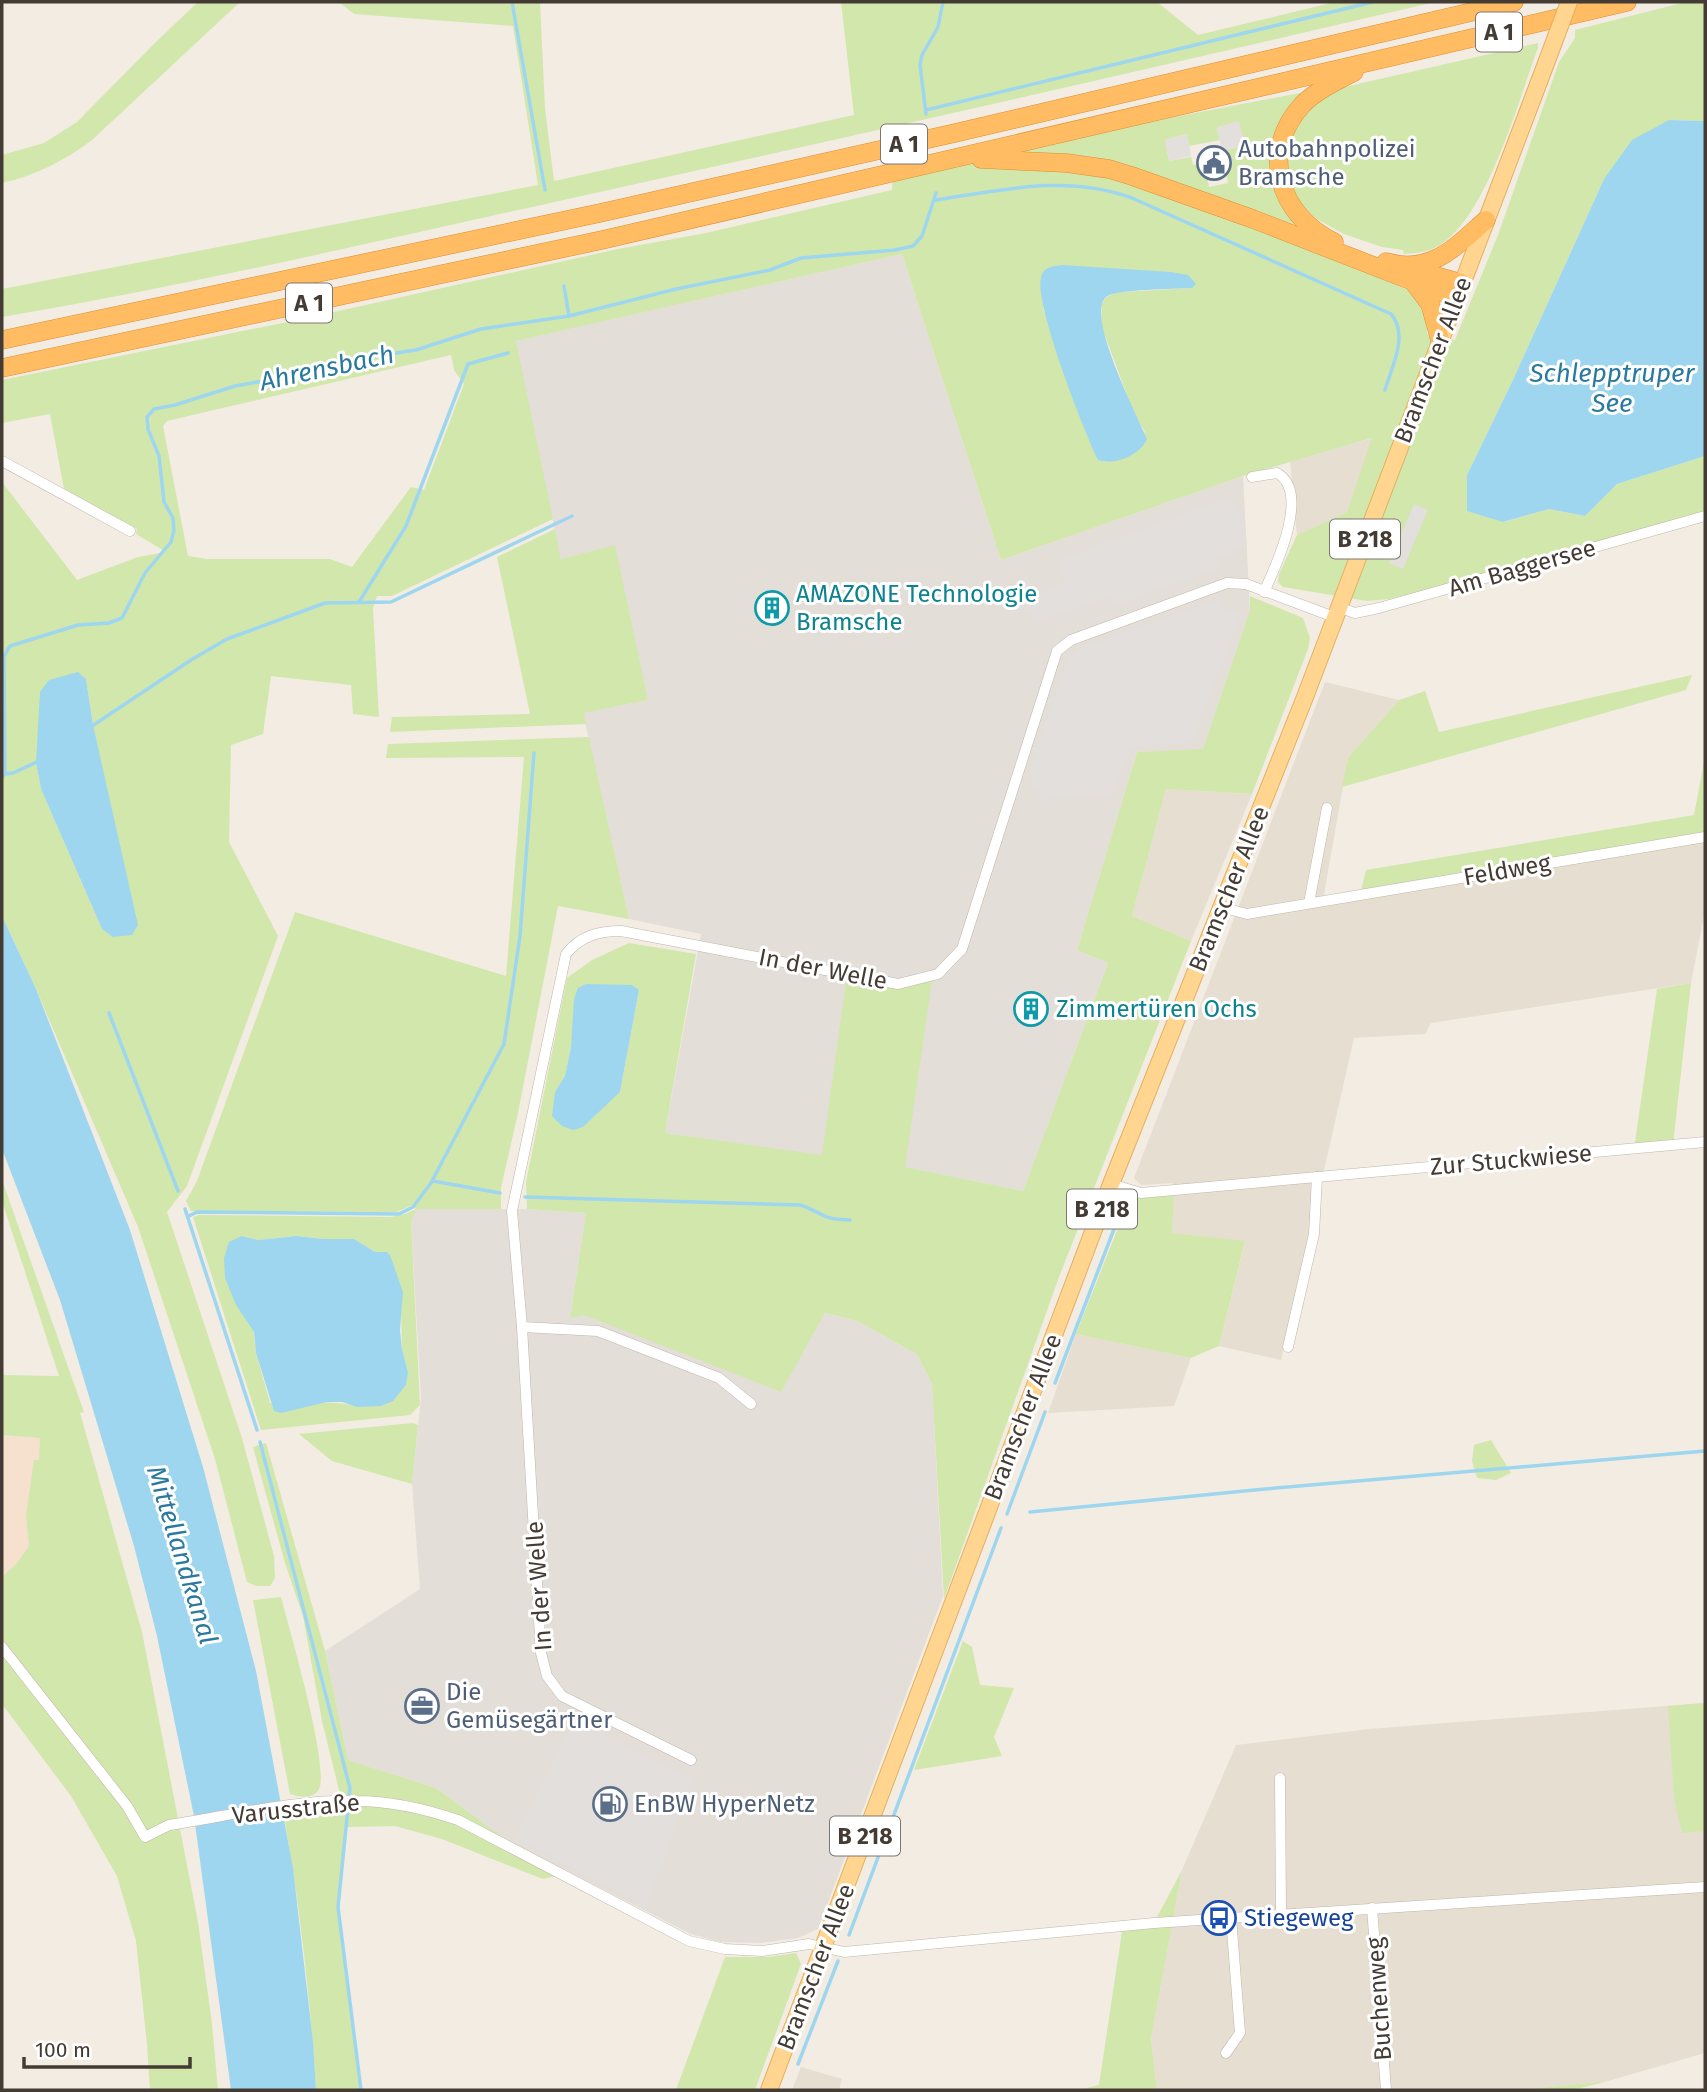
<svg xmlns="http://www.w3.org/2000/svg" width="1707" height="2092" font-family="'Fira Sans',sans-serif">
  <rect width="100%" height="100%" fill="#f2ece3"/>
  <!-- residential -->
  <g fill="#e6ded1">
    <path d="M1373 438 1347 512 1297 535 1290 462Z"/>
    <path d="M1325 682 1399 700 1348 758 1323 900 1705 837V910L1691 983 1431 1023 1425 1034 1354 1038 1281 1360 1219 1346 1245 1242 1172 1233 1173 1183 1141 1185 1134 1178Z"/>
    <path d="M1166 789 1252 794 1191 941 1132 916Z"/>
    <path d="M1076 1334 1191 1358 1174 1406 1048 1413Z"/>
    <path d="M1705 1703V2053L1608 2081 1519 2090H1157L1151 2039 1182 1870 1236 1745 1369 1729Z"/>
    <path d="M801 2067 842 2079 839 2090H792Z"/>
  </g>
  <!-- commercial -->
  <path fill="#f5e1ce" d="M2 1435 40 1438 39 1460H35L26 1516 29 1546 17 1563 2 1577Z"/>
  <!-- industrial -->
  <g fill="#e4ded9">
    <path d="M902 254 1001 560 1243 476 1250 610 1203 750 1137 752 1077 950 1108 963 1023 1191 909 1168 665 1133 701 934 629 919 583 713 648 700 614 546 561 559 515 341Z"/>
    <path d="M416 1209H527L586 1213 570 1318 584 1314 780 1391 825 1313 857 1321 917 1354 932 1384 943 1596 818 1929 798 1938 761 1943 720 1942 691 1934 508 1841 436 1788 348 1760 325 1651 420 1589 412 1484 421 1398 411 1220Z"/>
  </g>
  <!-- green -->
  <g fill="#d2e7ab" fill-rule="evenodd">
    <path d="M198 2H240L92 140C66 160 34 176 2 183V155L44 143 77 122 156 42Z"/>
    <path d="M339 2H540L545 109 554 181 854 115 841 2H1157L1198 35 1335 2H1435C1140 71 846 138 550 203 368 243 186 286 2 317V289L538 185 513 26 354 14Z"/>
    <path d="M1686 2H1705V121L1669 120 1604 179 1512 382 1467 475 1504 522 1549 509 1585 516 1617 484 1705 456V516L1594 548 1389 599 1367 601 1283 587 1278 582 1279 574 1297 535 1347 512 1372 438 1243 476 1001 560 902 254 516 341 553 519 392 596H377L373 608 379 717 353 714 351 685 271 676 263 734 231 745 229 842 278 936 187 1186 167 1212 242 1438 274 1556 275 1578 270 1586H256L247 1582 215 1459 138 1227 36 989 2 916V482L77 580 138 557 166 552 136 534 137 529 64 489 50 414 2 423V380L307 318 618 249 706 233 892 190 893 173 960 158 1305 92 1274 143 1308 232V244L1414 293 1427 316V334L1455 340 1498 235 1559 62 1575 38V30ZM1238 122 1245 146 1222 151 1228 183 1209 187 1204 163 1193 165 1191 157 1169 161 1165 140 1187 134 1189 146 1220 140 1217 127ZM1188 275 1192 288 1119 292 1106 297 1102 304 1101 325 1133 411 1145 432C1131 447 1120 468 1098 460L1056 350 1043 308ZM451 355 454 370 464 384 424 490 411 487 352 567 330 559H207L188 556 163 426 167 421ZM86 679 93 725 102 929 41 789 36 763Z"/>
    <path d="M1538 43V48C1518 101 1488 214 1440 245 1429 252 1418 253 1404 254L1403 250 1382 247 1344 234 1315 218 1297 200 1289 181 1287 160 1290 139 1297 120 1327 91Z"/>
    <path d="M555 529 561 559 615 545 648 700 584 713 586 724 390 732 392 717 530 714 497 557Z"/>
    <path d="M1250 596 1303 618 1310 638 1308 649 1252 794 1166 789 1132 916 1191 941 1059 1277 944 1599 932 1384 917 1354 857 1321 825 1313 781 1392 584 1315 570 1318 586 1213 527 1209 526 1182 567 978 592 960 629 943 696 954 665 1133 822 1155 846 981 901 989 932 981 905 1167 1023 1191 1108 963 1077 950 1137 752 1203 749 1250 610ZM639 990 620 1092H555L565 1076 571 1047Z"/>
    <path d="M1692 675 1686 690 1342 787 1348 758 1399 700 1425 691 1439 732Z"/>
    <path d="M589 737 629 919 558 906 518 1113 501 1188V1209H417L411 1220 420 1405 410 1415 261 1430 193 1217 199 1215 391 1217 405 1214 416 1209 412 1205 397 1212 191 1211 186 1201 197 1181 295 912 506 976 524 757 386 758 388 744ZM242 1236 258 1240 296 1236 325 1239H354L375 1252H387L390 1255 401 1311 402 1349 408 1372 358 1407C332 1399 298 1404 270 1403L256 1353Z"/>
    <path d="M1705 757V837L1360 895 1366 870 1694 815Z"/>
    <path d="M1691 983 1673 1145 1634 1149 1657 989Z"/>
    <path d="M2 1180 84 1412 80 1413 142 1632 198 1922 212 2024 218 2090H150L147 2044 136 1941 117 1876 71 1796 2 1704V1577L17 1563 29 1546 26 1516 34 1460H39L40 1438 2 1435V1375L59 1376 2 1201Z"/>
    <path d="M1174 1191 1172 1233 1245 1241 1219 1346 1191 1358 1076 1334 1129 1200Z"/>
    <path d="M413 1423 418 1425 412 1484 332 1461 299 1434Z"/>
    <path d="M1491 1440 1511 1473 1496 1480 1477 1478 1472 1461 1474 1445Z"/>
    <path d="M266 1443 325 1651 348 1760 436 1788 508 1841 506 1851 556 1876 543 1879 442 1839 395 1826 346 1827 338 1907 361 2090H316C310 1997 300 1904 283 1812L300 1811 345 1814 322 1721 303 1616 285 1563 253 1447Z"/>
    <path d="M281 1597C289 1628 330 1768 319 1789 313 1800 300 1797 290 1794L253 1600Z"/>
    <path d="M963 1641 972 1647 980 1685 1014 1688 994 1737 1002 1756 914 1770Z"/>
    <path d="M1705 1703V1831L1682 1833 1674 1798 1668 1706Z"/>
    <path d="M1182 1870 1151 2039 1157 2090H1079L1099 2085 1123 1925 1154 1923Z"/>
    <path d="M796 1953 801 1964 755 2090H676L725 1957H768Z"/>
    <path d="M1608 2081 1573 2090H1519Z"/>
  </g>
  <!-- parking -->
  <g fill="#e2dfdc">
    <path d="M1239 121 1245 146 1222 151 1217 127Z"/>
    <path d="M1187 134 1191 156 1169 161 1165 140Z"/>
    <path d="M1223 499 1236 505 1246 535 1247 546 1218 558 1220 567 1113 606 1108 597 1039 622 1016 606 1018 600 1066 583 1057 561Z"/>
    <path d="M1414 504 1428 510 1403 569 1389 563Z"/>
    <path d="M1220 599 1224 609 1240 615 1192 742 1131 747 1112 794 1039 799 1038 790H1032L1030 767 1068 658 1078 649Z"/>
    <path d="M575 1719 693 1779 647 1905 516 1838Z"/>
  </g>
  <!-- water -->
  <g fill="#9ed6f0">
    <path d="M1669 120 1705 121V456L1617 484 1585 516 1549 509 1503 522 1467 511V475L1512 382 1604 179 1632 140Z"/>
    <path d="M1062 265 1171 272 1188 275 1196 284 1192 288C1176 289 1116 289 1106 297 1085 316 1138 416 1147 439 1140 455 1115 466 1098 460 1084 431 1034 304 1041 278 1043 267 1053 266 1062 265Z"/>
    <path d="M78 672 86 679 93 725 138 925 132 935 113 937 102 929 41 789 36 763 40 692 49 680Z"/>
    <path d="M2 916 36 989 130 1230 203 1467 256 1671 293 1868 313 2042 316 2090H231L194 1816 157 1636 134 1546 60 1300 2 1149Z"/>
    <path d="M586 984 632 985 639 990 620 1092 583 1127 573 1130 562 1126 552 1116 555 1092 565 1076 571 1047 574 999 578 988Z"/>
    <path d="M242 1236 258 1240 296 1236 325 1239H354L375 1252H387L390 1255 403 1292 400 1330 402 1349 408 1372 406 1385 393 1401 381 1406 357 1407 342 1402H327L281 1413 274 1411 256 1353 254 1332 236 1305 225 1278 224 1258 229 1242Z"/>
  </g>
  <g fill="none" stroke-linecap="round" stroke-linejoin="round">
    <!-- stream -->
    <g stroke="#9ed6f0" stroke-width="3.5">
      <path d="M512 2 545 190"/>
      <path d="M926 110 1373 2"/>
      <path d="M926 114 920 65 922 55 938 27 943 2"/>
      <path d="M936 200C1002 190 1067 174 1132 198L1391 314C1409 335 1392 366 1385 390"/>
      <path d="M564 286 569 316"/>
      <path d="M359 602 406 526 468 364 508 353"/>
      <path d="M92 726 191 660 227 639 325 603 391 602 572 516"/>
      <path d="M5 774 13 773 39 761"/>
      <path d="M2 778 5 774 4 656 10 646 78 625 109 623 122 618 145 573 171 542 174 530 173 518 164 502 159 456 148 429 147 417 154 409 175 405 235 386 319 371 343 361 416 350 481 329 569 316 676 289 770 270 801 258 895 250 913 246 922 236 936 193"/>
      <path d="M109 1013 178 1191"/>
      <path d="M433 1181 500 1193"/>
      <path d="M525 1197 800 1205C811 1208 817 1213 827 1217 834 1220 843 1219 850 1220"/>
      <path d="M185 1209 257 1430"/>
      <path d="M189 1216 197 1212 399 1214 413 1207 431 1183 504 1044 520 936 534 753"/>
      <path d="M1055 1383 1124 1203"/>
      <path d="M260 1442 350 1788 338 1907 361 2090"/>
      <path d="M1030 1512 1265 1489 1705 1451"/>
      <path d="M1007 1514 1045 1412"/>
      <path d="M849 1935 1001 1528"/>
      <path d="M798 2064 838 1961"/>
    </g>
    <!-- street casing -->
    <g stroke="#c0b6a9" stroke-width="11">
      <g id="street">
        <path d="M2 461 130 531"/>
        <path d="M1252 477 1277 473C1311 492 1276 566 1264 592"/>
        <path d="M1338 607 1355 613 1379 608 1705 516"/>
        <path d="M1309 903 1327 808"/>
        <path d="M1220 907 1247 914 1705 837"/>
        <path d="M1111 1184 1141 1193 1705 1142"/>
        <path d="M522 1327 598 1331 719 1378 751 1404"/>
        <path d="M1288 1347 1314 1234 1317 1177"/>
        <path d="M2 1647 127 1806 145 1837 169 1825C228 1816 297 1799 357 1801 391 1801 425 1809 458 1820L689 1941 725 1949 762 1951 809 1944 844 1952 1154 1923 1705 1887"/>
        <path d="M691 1760 562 1696 547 1676 541 1653 522 1327 512 1211 566 954C580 936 599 931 621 931L898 984 938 974 962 949 1057 651 1071 640 1227 583 1246 584 1334 617"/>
        <path d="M1280 1778 1281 1914"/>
        <path d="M1372 1908 1386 2090"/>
        <path d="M1226 2053 1240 2033 1231 1917"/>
      </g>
    </g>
    <!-- primary casing -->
    <g stroke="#e4b060" stroke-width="18">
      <path id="primary" d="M769 2090 1111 1184 1305 697 1539 82"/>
    </g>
    <!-- highway casing -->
    <g stroke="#de8e32" stroke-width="19">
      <g id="highway">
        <path d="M981 159 1066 163 1109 169 1132 176 1253 219 1456 298"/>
        <path d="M1334 242C1278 215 1259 151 1303 104 1317 90 1337 81 1354 72"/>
        <path d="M1386 262C1431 275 1455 247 1486 220"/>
        <path d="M1407 268 1461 283"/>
        <path d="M1415 284 1430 304 1440 340"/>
        <path d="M2 340 600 213 955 133 1514 2"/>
        <path d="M2 368 602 240 1627 2"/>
      </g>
    </g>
    <!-- street -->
    <use href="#street" stroke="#fff" stroke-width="10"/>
    <!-- primary -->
    <use href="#primary" stroke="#ffd590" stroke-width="16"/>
    <!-- highway -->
    <use href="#highway" stroke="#ffbc62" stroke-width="18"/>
    <!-- primary-bridge casing -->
    <g stroke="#e4b060" stroke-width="18" stroke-linecap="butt">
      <path id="primary-bridge" d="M1539 82 1569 2"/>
    </g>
    <!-- primary-bridge -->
    <use href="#primary-bridge" stroke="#ffd590" stroke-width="16"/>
  </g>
  <!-- icons -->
  <defs>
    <g id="civic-ring" transform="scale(1.75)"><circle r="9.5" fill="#fff" stroke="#5c6f8a" stroke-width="1.5"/><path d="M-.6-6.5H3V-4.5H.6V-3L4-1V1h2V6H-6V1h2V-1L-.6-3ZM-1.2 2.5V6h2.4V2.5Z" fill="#5c6f8a"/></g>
    <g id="building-ring" transform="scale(1.75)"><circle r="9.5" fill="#fff" stroke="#0f9aa8" stroke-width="1.5"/><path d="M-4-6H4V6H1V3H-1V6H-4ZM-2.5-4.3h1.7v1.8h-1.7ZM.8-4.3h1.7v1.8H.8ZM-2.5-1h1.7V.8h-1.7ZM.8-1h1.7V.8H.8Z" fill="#0f9aa8"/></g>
    <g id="office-ring" transform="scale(1.75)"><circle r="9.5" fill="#fff" stroke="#5c6f8a" stroke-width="1.5"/><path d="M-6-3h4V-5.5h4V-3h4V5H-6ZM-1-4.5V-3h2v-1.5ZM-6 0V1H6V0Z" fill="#5c6f8a"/></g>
    <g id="fuel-ring" transform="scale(1.75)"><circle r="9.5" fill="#fff" stroke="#5c6f8a" stroke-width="1.5"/><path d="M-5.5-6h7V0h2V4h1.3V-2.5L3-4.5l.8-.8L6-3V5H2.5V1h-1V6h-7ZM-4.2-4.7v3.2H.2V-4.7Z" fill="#5c6f8a"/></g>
    <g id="bus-ring" transform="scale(1.75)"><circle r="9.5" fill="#fff" stroke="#1a4fb4" stroke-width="1.5"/><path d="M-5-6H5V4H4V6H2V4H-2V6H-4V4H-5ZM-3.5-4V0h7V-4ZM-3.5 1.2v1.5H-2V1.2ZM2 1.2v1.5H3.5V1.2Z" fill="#1a4fb4"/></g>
  </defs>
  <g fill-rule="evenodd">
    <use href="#civic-ring" x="1214" y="163"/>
    <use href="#building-ring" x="772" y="608"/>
    <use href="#building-ring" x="1031" y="1009"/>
    <use href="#office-ring" x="422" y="1706"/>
    <use href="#fuel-ring" x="610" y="1804"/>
    <use href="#bus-ring" x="1219" y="1918"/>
  </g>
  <g text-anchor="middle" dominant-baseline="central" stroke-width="6" stroke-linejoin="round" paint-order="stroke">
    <!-- shield labels -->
    <g fill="#fff" stroke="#7c7671" stroke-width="2">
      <rect x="1476" y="12.5" width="46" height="39" rx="5"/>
      <rect x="881" y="124.5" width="46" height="39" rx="5"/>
      <rect x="286" y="283.5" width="46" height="39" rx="5"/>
      <rect x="1330" y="519.5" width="70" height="39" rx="5"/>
      <rect x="1067" y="1189.5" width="70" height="39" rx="5"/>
      <rect x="830" y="1816.5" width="70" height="39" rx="5"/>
    </g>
    <g font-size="23" font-weight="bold" fill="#443c34">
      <text x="1499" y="32">A 1</text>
      <text x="904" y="144">A 1</text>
      <text x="309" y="303">A 1</text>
      <text x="1365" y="539">B 218</text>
      <text x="1102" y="1209">B 218</text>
      <text x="865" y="1836">B 218</text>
    </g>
    <!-- service labels -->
    <g font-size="24" fill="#4e5e75" stroke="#fff" text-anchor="start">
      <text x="1238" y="149">Autobahnpolizei<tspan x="1238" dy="28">Bramsche</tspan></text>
      <text x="446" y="1692">Die<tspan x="446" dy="28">Gemüsegärtner</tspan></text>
      <text x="634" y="1804">EnBW HyperNetz</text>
    </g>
    <!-- street labels -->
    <g font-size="24" fill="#443c34" stroke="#fff">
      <text transform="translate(1433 360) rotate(-69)">Bramscher Allee</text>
      <text transform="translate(1522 568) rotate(-16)">Am Baggersee</text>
      <text transform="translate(1507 870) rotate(-10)">Feldweg</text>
      <text transform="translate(1229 889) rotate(-68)">Bramscher Allee</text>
      <text transform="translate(823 969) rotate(11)">In der Welle</text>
      <text transform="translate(1511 1160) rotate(-5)">Zur Stuckwiese</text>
      <text transform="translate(1023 1417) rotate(-69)">Bramscher Allee</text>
      <text transform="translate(539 1586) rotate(-94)">In der Welle</text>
      <text transform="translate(296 1809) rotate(-6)">Varusstraße</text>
      <text transform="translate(816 1967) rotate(-69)">Bramscher Allee</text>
      <text transform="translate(1379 1999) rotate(-94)">Buchenweg</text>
    </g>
    <!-- culture labels -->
    <g font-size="24" fill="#0d838f" stroke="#fff" text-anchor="start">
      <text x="796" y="594">AMAZONE Technologie<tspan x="796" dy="28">Bramsche</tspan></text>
      <text x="1056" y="1009">Zimmertüren Ochs</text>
    </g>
    <!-- transit labels -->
    <g font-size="24" fill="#164399" stroke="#fff" text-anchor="start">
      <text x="1244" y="1918">Stiegeweg</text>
    </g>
    <!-- water labels -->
    <g font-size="26" font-style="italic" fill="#2a799f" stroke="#fff">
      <text transform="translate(327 368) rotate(-12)">Ahrensbach</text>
      <text x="1612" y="373">Schlepptruper<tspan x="1612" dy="30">See</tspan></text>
      <text transform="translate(182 1555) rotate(73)">Mittellandkanal</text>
    </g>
  </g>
  <!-- border -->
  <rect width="1707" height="2092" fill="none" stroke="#443c34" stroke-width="7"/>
  <!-- scale -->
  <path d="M24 2057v10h166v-10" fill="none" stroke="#443c34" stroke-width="3.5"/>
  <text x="35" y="2057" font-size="21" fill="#443c34" stroke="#ffffff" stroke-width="5" paint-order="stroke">100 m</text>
</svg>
